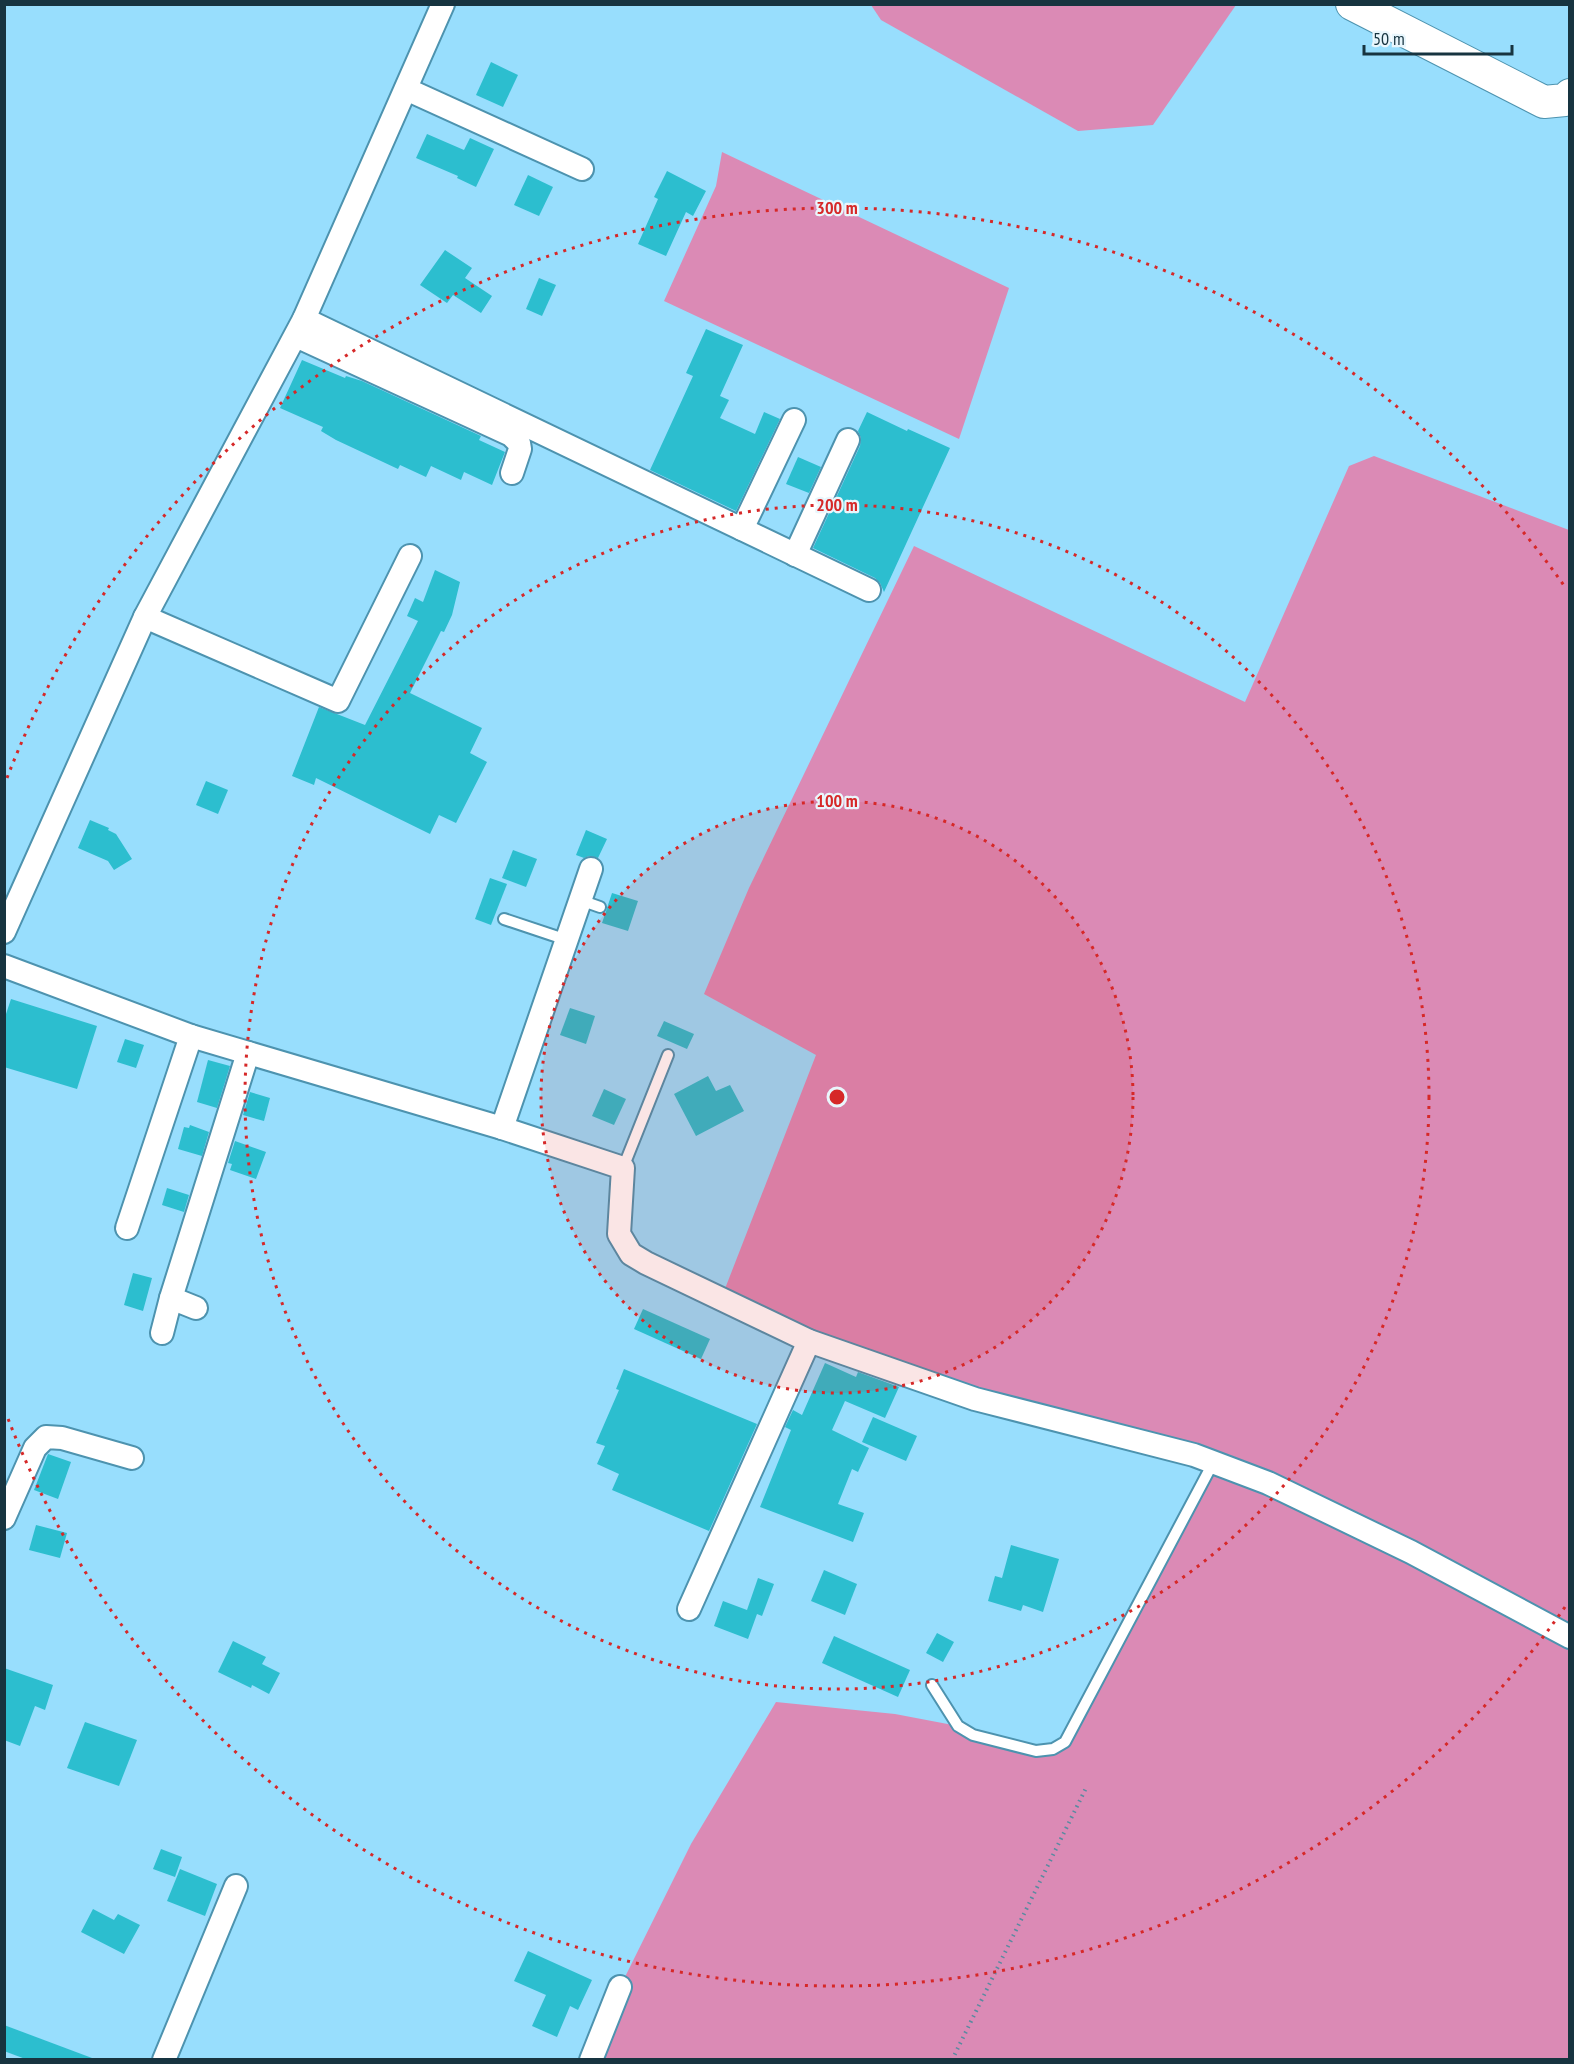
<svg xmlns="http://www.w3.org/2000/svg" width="1574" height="2064" font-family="'PT Sans Narrow',sans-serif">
  <rect width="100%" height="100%" fill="#98defd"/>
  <!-- green -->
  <g fill="#db8ab5">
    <path d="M871 5H1236L1153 125 1078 131 881 20Z"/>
    <path d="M722 152 1009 288 959 439 664 301 716 186Z"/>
    <path d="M1374 456 1569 530V2059L591 2060 620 1987 691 1844 776 1702 895 1714 958 1726 1036 1751 1065 1742 1213 1463 975 1399 721 1299 816 1055 704 994 749 888 914 546 1245 702 1349 466Z"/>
  </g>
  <!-- building -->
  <g fill="#2cbecf">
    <path d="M491 62 518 75 503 107 476 95Z"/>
    <path d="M427 134 464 150 470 138 494 149 476 187 457 178 458 176 416 158Z"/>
    <path d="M667 171 706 191 693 216 686 212 666 256 638 244 658 199 654 197Z"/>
    <path d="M528 175 553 187 539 216 514 205Z"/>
    <path d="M445 250 472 268 465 278 492 296 481 313 453 295 447 303 420 285Z"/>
    <path d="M539 278 556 285 542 316 526 309Z"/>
    <path d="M706 329 743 345 720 396 729 400 720 418 755 434 764 412 780 419 736 511 650 470 693 376 686 373Z"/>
    <path d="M302 360 345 378 346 376 362 381 481 436 479 440 505 452 492 485 464 472 461 480 431 466 426 477 400 465 398 469 336 440 321 431 323 427 280 408Z"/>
    <path d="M867 412 907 431 908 429 950 448 884 592 880 583 875 578 813 548 860 446 861 438 858 431Z"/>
    <path d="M798 457 821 467 809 493 786 484Z"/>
    <path d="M435 570 460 582 452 615 444 632 441 631 410 693 482 728 470 753 487 762 456 823 439 815 430 834 316 778 314 785 292 776 319 707 365 725 418 621 407 616 415 598 423 602Z"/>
    <path d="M206 781 228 790 218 814 196 805Z"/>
    <path d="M90 820 109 828 108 830 116 834 132 859 114 870 108 861 78 848Z"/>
    <path d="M586 830 607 839 598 858 589 856 584 858 576 855Z"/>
    <path d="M513 850 537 859 526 887 502 878Z"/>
    <path d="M490 878 507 884 491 925 475 919Z"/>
    <path d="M612 893 638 901 628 931 602 923Z"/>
    <path d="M11 999 97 1026 77 1089 4 1067V1020Z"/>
    <path d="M570 1008 595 1016 586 1044 560 1035Z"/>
    <path d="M664 1021 694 1034 687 1049 657 1036Z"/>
    <path d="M125 1039 144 1045 136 1068 117 1062Z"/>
    <path d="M208 1060 230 1066 217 1108 197 1102Z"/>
    <path d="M708 1076 716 1091 730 1085 744 1111 696 1136 674 1094Z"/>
    <path d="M604 1089 626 1099 614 1125 592 1116Z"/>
    <path d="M250 1092 270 1098 264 1121 243 1115Z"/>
    <path d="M190 1125 209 1132 202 1156 178 1149 184 1127 189 1128Z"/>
    <path d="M235 1141 266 1152 256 1179 230 1170 232 1164 228 1163Z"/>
    <path d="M167 1188 189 1195 184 1212 162 1205Z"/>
    <path d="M133 1273 152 1278 143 1311 124 1305Z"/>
    <path d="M643 1309 710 1339 701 1359 634 1329Z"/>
    <path d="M825 1363 856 1377 858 1372 899 1387 885 1418 845 1401 832 1430 869 1448 858 1472 852 1469 838 1504 864 1513 853 1542 760 1507 791 1430 785 1427 793 1410 802 1415Z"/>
    <path d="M624 1369 757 1424 709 1531 612 1490 619 1474 597 1464 605 1446 596 1443 619 1390 616 1389Z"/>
    <path d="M873 1417 917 1436 906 1461 862 1442Z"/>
    <path d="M48 1454 71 1462 58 1499 34 1490Z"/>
    <path d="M36 1525 67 1533 60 1558 29 1550Z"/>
    <path d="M1011 1545 1059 1559 1043 1612 1023 1605 1021 1611 988 1601 995 1576 1002 1578Z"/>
    <path d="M824 1570 857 1584 845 1615 811 1601Z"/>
    <path d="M758 1578 774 1584 762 1616 757 1614 748 1639 714 1626 723 1601 747 1610Z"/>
    <path d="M937 1633 954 1642 943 1662 926 1653Z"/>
    <path d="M834 1636 910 1670 898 1697 822 1663Z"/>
    <path d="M233 1641 266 1657 262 1664 280 1673 269 1694 252 1685 251 1688 218 1672Z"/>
    <path d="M4 1668 53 1685 45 1710 35 1706 20 1746 4 1740Z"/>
    <path d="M85 1722 137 1740 119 1786 67 1768Z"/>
    <path d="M161 1849 182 1857 175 1877 153 1869Z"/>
    <path d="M180 1869 217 1884 205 1916 167 1901Z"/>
    <path d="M93 1909 114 1920 118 1914 140 1925 124 1954 81 1932Z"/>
    <path d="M528 1951 592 1980 578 2010 570 2006 557 2037 532 2026 546 1995 514 1981Z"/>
    <path d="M4 2025 92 2058 91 2060H28L4 2051Z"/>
  </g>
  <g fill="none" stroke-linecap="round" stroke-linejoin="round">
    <!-- lane casing -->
    <g stroke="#4d93af" stroke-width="14">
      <g id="lane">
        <path d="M580 900 600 907"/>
        <path d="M504 919 567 940"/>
        <path d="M623 1168 668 1055"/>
        <path d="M932 1685 958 1726 973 1735 1036 1751 1053 1749 1065 1742 1213 1463"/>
      </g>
    </g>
    <!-- street casing -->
    <g stroke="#4d93af" stroke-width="26">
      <g id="street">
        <path d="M406 89 582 169"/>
        <path d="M304 319 869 590"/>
        <path d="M296 336 511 435 519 443 520 449 512 473"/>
        <path d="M742 529 794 420"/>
        <path d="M795 555 848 440"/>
        <path d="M145 617 338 701 410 556"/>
        <path d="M4 932 145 617 304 319 443 4"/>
        <path d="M4 966 191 1036 502 1128 623 1168 619 1234 631 1254 646 1263 809 1341 975 1399 1194 1455 1268 1483 1411 1552 1570 1637"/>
        <path d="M502 1128 591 869"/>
        <path d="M127 1228 191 1036"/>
        <path d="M171 1298 196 1308"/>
        <path d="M162 1333 171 1298 248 1053"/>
        <path d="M4 1518 35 1448 46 1437 62 1438 132 1458"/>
        <path d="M689 1609 809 1341"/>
        <path d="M164 2060 236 1886"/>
        <path d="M591 2060 620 1987"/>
      </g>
    </g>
    <!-- secondary casing -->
    <g stroke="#4d93af" stroke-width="34">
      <path id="secondary" d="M1352 4 1544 102 1565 100 1570 95"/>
    </g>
    <!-- path -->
    <path stroke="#598aa0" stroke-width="4" stroke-dasharray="1.5 4.5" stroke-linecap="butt" d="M952 2060 1087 1786"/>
    <!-- lane -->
    <use href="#lane" stroke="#fff" stroke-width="10"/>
    <!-- street -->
    <use href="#street" stroke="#fff" stroke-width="22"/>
    <!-- secondary -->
    <use href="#secondary" stroke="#fff" stroke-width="32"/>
  </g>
  <!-- distance rings -->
  <circle cx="837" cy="1097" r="296" fill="#d62828" fill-opacity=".12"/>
  <g fill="none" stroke="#d62828" stroke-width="3" stroke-dasharray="3 6">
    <circle cx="837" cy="1097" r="296"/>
    <circle cx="837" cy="1097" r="592"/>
    <path d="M1565 1607A889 889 0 0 1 7 1416M7 778A889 889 0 0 1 1565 587"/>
  </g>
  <circle cx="837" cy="1097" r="9" fill="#d62828" stroke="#e9f6fc" stroke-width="3"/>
  <g font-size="18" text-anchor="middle" font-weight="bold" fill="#d62828" stroke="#e9f6fc" stroke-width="4.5" stroke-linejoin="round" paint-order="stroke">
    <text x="837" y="214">300 m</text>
    <text x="837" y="511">200 m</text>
    <text x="837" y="807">100 m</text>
  </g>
  <!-- border -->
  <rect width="1574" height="2064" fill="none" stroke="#173440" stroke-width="12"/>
  <!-- scale -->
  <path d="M1364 45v9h148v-9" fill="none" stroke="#173440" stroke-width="3"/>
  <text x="1373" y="45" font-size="18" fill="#173440" stroke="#e9f6fc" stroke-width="4.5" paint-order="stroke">50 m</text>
</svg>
